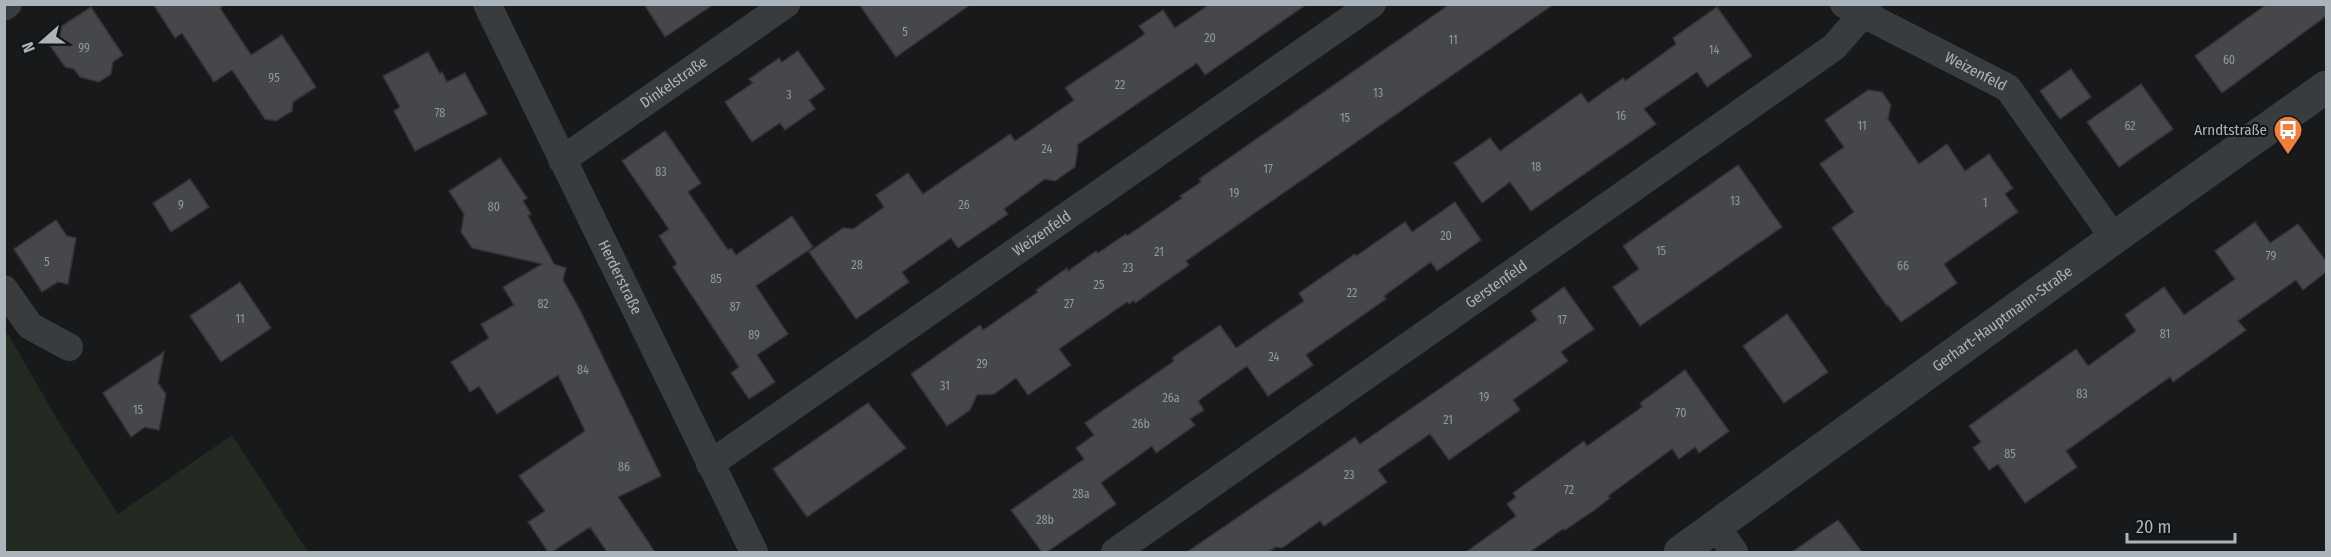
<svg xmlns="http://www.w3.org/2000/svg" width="2331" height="557" font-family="'Fira Sans Condensed',sans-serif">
  <rect width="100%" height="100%" fill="#18191a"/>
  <!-- green -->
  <path fill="#232a22" d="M8 334 58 421 118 514 232 435 308 552H5L4 337Z"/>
  <!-- building -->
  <g fill="#45474a" stroke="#323436" stroke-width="1.5">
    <path d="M153 4H225L220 8 251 55 282 35 316 87 293 102 292 111 276 121 265 119 232 70 214 82 182 33 175 38Z"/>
    <path d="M644 4H714L665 37Z"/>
    <path d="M859 4H971L896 57Z"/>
    <path d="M1210 4H1307L1205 75 1197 63 1077 145 1078 147 1075 167 1055 181 1045 179 1004 209 1008 214 958 248 951 238 902 272 909 282 856 319 809 252 843 228 853 229 884 207 876 195 908 173 923 194 1010 134 1015 141 1074 100 1065 88 1145 34 1139 26 1163 10 1175 28Z"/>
    <path d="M1450 4H1554L1186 261 1189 265 1135 303 1134 300 1129 304 1127 302 1059 349 1071 365 1028 395 1016 378 994 394 977 395 970 410 947 426 911 374 980 325 983 330 1038 292 1036 290 1067 268 1068 271 1096 251 1098 253 1126 234 1127 236 1182 198 1180 196 1201 182 1199 179Z"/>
    <path d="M2267 4H2326V16L2222 93 2195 56Z"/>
    <path d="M91 7 123 55 113 62 111 74 99 82 80 77 74 69 65 67 49 44 60 37 62 26Z"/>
    <path d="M1717 7 1752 56 1707 87 1697 72 1644 109 1656 124 1531 211 1510 182 1482 203 1454 163 1490 138 1500 151 1581 93 1588 103 1623 78 1625 81 1676 44 1673 38Z"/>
    <path d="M798 51 825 89 809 100 815 109 785 130 780 123 752 142 725 102 753 83 749 79 779 58 782 62Z"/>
    <path d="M428 52 440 74 442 72 447 82 465 73 487 114 415 151 394 111 400 107 383 76Z"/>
    <path d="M2071 69 2091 97 2060 119 2040 91Z"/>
    <path d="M2141 84 2173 129 2119 167 2087 122Z"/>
    <path d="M1868 90 1882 92 1891 105 1888 119 1919 164 1947 144 1965 171 1989 154 2013 188 2005 194 2018 212 1944 264 1957 283 1901 322 1888 305 1887 306 1832 228 1854 212 1820 164 1844 147 1825 120Z"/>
    <path d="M665 131 701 183 688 192 728 250 731 248 736 255 792 216 813 247 756 286 788 334 757 355 775 382 749 399 731 373 739 367 673 267 677 264 659 236 669 229 622 161Z"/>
    <path d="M500 158 527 198 523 201 531 214 528 216 554 264 566 268 563 280 580 310 661 476 618 497 655 552H607L590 527 552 552H548L528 522 545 511 519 476 585 431 558 375 497 414 479 386 470 392 451 362 489 338 481 324 514 305 503 287 542 264 472 248 461 232 464 214 449 191Z"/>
    <path d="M1738 165 1782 227 1640 326 1613 287 1639 269 1623 246Z"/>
    <path d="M190 179 209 207 171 232 153 203Z"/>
    <path d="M1455 202 1481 240 1437 271 1431 262 1384 296 1386 299 1306 355 1313 365 1268 396 1247 366 1198 401 1204 410 1190 419 1195 425 1156 453 1152 446 1101 483 1116 504 1047 552H1042L1011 510 1084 459 1076 448 1094 435 1085 423 1174 361 1172 358 1220 325 1236 348 1304 301 1299 293 1355 254 1356 256 1405 222 1412 232Z"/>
    <path d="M56 220 67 236 76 238 68 284 58 282 42 292 14 249Z"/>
    <path d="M2255 222 2270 243 2298 224 2326 261V272L2303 290 2296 280 2238 321 2246 330 2173 382 2170 377 2066 451 2077 467 2025 503 1998 464 1989 470 1973 448 1981 442 1969 426 2076 349 2088 366 2136 331 2125 315 2164 287 2184 315 2235 279 2215 251Z"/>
    <path d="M240 282 271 328 221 362 190 316Z"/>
    <path d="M1564 287 1594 329 1561 352 1568 361 1513 400 1520 410 1476 441 1449 460 1430 434 1378 470 1387 482 1324 526 1320 521 1282 548 1276 547 1268 552H1187L1355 437 1360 444 1448 383 1537 320 1531 311Z"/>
    <path d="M1787 314 1828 372 1784 403 1743 346Z"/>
    <path d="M164 352 158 383 166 394 159 430 145 427 131 437 103 393Z"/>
    <path d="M1685 370 1729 431 1699 453 1695 447 1679 459 1672 449 1608 496 1610 498 1596 509 1565 530 1563 529 1530 552H1466L1516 516 1507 504 1516 497 1513 493 1584 441 1587 446 1642 407 1640 403Z"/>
    <path d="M868 403 906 448 807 517 773 469Z"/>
    <path d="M1838 520 1862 552H1792Z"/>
  </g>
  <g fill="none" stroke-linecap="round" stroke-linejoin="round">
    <!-- minor -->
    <g stroke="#393c3f" stroke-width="28">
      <path id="s1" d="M487 4 754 552"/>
      <path id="s2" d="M1844 4 2008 88 2114 238"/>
      <path d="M4 7 8 4"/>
      <path id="s3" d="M562 160 786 4"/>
      <path d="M4 289 30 326 69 347"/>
      <path id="s4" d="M710 464 1372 4"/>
      <path d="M1716 526 1734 552"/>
      <path id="s5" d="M1115 552 1834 47 1862 15 1868 4"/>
    </g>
    <!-- tertiary -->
    <path stroke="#393c3f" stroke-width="33" id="s6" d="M1680 552 2114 238 2326 87"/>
  </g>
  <!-- icons -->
  <defs>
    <g id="bus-pin" transform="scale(1.5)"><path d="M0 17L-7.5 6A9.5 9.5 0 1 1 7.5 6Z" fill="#ee7f3d" stroke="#131415"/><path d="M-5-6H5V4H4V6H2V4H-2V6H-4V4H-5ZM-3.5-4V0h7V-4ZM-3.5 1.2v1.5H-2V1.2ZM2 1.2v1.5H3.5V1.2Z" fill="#fff"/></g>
  </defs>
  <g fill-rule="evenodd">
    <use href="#bus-pin" x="2288" y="130"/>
  </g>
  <g text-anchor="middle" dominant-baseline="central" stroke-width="4.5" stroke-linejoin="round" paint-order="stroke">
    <!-- number labels -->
    <g font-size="12" fill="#92999e">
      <text x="905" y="32">5</text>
      <text x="1210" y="38">20</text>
      <text x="1453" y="40">11</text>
      <text x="84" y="48">99</text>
      <text x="1714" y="50">14</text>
      <text x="2229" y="60">60</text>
      <text x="274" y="78">95</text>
      <text x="1120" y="85">22</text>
      <text x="1378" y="93">13</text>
      <text x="789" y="95">3</text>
      <text x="440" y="113">78</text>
      <text x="1621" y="116">16</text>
      <text x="1345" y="118">15</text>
      <text x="1862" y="126">11</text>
      <text x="2130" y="126">62</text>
      <text x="1047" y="149">24</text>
      <text x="1536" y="167">18</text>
      <text x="1268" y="169">17</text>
      <text x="661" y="172">83</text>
      <text x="1234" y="193">19</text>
      <text x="1735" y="201">13</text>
      <text x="1985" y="203">1</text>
      <text x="181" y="205">9</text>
      <text x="964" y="205">26</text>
      <text x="494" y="207">80</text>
      <text x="1446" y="236">20</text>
      <text x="1661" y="251">15</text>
      <text x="1159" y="252">21</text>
      <text x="2271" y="256">79</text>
      <text x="47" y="262">5</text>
      <text x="857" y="265">28</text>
      <text x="1903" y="266">66</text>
      <text x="1128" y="268">23</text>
      <text x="716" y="279">85</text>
      <text x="1099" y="285">25</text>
      <text x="1352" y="293">22</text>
      <text x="543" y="304">82</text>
      <text x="1069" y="304">27</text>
      <text x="735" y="307">87</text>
      <text x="240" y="319">11</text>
      <text x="1562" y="320">17</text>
      <text x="2165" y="334">81</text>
      <text x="754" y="335">89</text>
      <text x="1274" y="357">24</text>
      <text x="982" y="364">29</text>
      <text x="583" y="370">84</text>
      <text x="945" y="386">31</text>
      <text x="2082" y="394">83</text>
      <text x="1484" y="397">19</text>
      <text x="1171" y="398">26a</text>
      <text x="138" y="410">15</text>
      <text x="1681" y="413">70</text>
      <text x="1448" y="420">21</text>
      <text x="1141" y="424">26b</text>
      <text x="2010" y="454">85</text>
      <text x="624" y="467">86</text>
      <text x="1349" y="475">23</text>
      <text x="1569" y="490">72</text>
      <text x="1081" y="494">28a</text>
      <text x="1045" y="520">28b</text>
    </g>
    <!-- street labels -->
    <g font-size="15" fill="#abb4ba" stroke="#131415">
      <text stroke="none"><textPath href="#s2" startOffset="148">Weizenfeld</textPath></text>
      <text stroke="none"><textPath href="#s3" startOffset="136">Dinkelstraße</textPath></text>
      <text stroke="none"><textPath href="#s4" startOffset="404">Weizenfeld</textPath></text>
      <text stroke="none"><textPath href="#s1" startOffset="304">Herderstraße</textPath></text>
      <text stroke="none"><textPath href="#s5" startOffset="466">Gerstenfeld</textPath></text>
      <text stroke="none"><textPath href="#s6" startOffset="398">Gerhart-Hauptmann-Straße</textPath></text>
    </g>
    <!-- poi labels -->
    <g font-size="15" fill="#abb4ba" stroke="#131415" text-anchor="end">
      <text x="2267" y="130">Arndtstraße</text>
    </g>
  </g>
  <!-- border -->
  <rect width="2331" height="557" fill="none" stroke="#abb4ba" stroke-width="12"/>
  <!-- north arrow -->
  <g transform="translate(42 42) rotate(249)" stroke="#131415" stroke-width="4.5" paint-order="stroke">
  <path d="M0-4.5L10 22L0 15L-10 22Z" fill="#abb4ba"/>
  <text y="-9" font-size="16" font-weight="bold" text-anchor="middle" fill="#abb4ba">N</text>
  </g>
  <!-- scale -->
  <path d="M2127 533v9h108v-9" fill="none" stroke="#abb4ba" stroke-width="3"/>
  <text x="2136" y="533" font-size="18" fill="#abb4ba" stroke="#131415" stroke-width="4.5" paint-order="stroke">20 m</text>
</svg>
